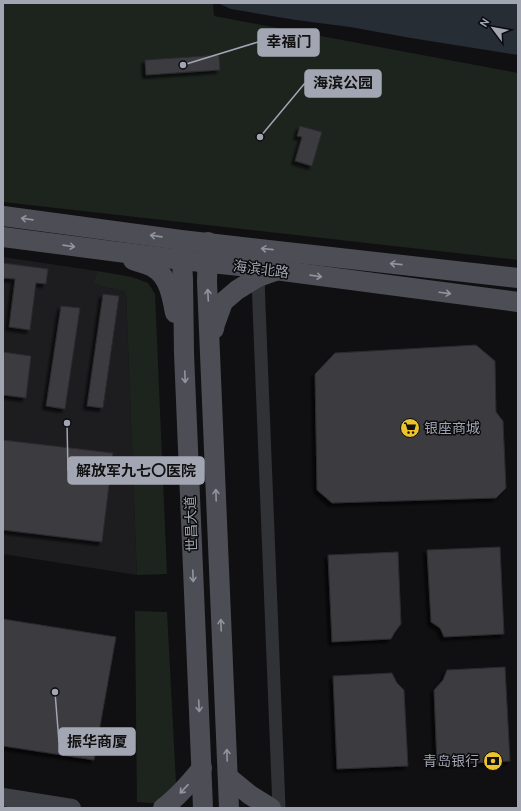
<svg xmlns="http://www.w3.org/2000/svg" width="521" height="811" font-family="Cabin,'Noto Sans SC',sans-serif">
  <defs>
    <filter id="shadow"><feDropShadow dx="-3.5" dy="3.5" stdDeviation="1" flood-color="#0009"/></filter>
  </defs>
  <rect width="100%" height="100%" fill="#101012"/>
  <!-- built -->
  <path fill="#1d1c1f" d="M3 257 97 271 95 284 126 292 137 575 3 554Z"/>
  <!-- green -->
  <g fill="#1d241e">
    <path d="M3 3H213L214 16 518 73V260L3 202Z"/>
    <path d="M97 271 132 277 148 283 155 294 167 574 137 575 126 292 94 284Z"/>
    <path d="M135 611 167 612 176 783 165 804 137 802Z"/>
  </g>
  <!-- water -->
  <path fill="#272d35" d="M219 3H518V55L411 38 350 27 296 20 231 9 222 5Z"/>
  <!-- building -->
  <g fill="#3a3a3f" stroke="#2b2a2e" filter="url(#shadow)">
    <path d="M219 55 220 70 146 75 145 60Z"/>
    <path d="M300 126 322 132 312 166 295 161 302 137 297 136Z"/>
    <path d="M3 263 48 269 46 284 36 283 30 330 9 327 15 279 3 278Z"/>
    <path d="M103 294 119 296 103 408 87 406Z"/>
    <path d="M61 306 80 308 65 409 46 406Z"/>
    <path d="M476 345 495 361 496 412 503 421 506 488 496 498 332 503 317 490 315 374 335 353Z"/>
    <path d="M3 352 31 356 26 398 3 395Z"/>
    <path d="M3 440 113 453 102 542 3 530Z"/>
    <path d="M500 547 504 634 444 637 440 628 431 622 427 550Z"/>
    <path d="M398 552 401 624 395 632 391 639 332 642 328 555Z"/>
    <path d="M3 619 116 637 94 760 3 746Z"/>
    <path d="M505 667 510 761 437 765 434 690 443 680 447 670Z"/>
    <path d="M392 673 397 683 404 690 408 766 337 769 333 676Z"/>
  </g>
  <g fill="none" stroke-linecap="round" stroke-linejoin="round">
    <!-- street -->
    <path stroke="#313236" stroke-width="13" d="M259 272 258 277 259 306 279 808"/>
    <!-- secondary -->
    <path stroke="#3f4046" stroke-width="18" d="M3 797 72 808"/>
    <!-- primary -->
    <g stroke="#4d4e55" stroke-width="20">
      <path d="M3 216 181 240 518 278"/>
      <path d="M3 237 103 250 182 260 260 268 518 302"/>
      <path d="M181 240 183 280 184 353 203 808"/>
      <path d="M208 242 207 282 229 808"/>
      <path d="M133 260C140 263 149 264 154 268 169 277 172 297 175 313"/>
      <path d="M214 329 215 324 223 302 237 290 258 277 275 271"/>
      <path d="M228 777 250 795 271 808"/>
      <path d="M163 808C178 797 190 783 202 768"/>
    </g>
  </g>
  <!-- one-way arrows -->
  <defs><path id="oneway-shaft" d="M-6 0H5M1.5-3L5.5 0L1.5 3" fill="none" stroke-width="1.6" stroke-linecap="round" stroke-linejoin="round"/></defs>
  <g stroke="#91949f">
    <use href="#oneway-shaft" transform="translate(27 219) rotate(-172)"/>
    <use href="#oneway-shaft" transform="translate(156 236) rotate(-172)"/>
    <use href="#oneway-shaft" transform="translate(69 246) rotate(8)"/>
    <use href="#oneway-shaft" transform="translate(267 249) rotate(-174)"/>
    <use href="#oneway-shaft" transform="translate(396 264) rotate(-174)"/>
    <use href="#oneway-shaft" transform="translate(316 276) rotate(8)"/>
    <use href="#oneway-shaft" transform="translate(445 293) rotate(7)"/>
    <use href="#oneway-shaft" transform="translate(208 295) rotate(-93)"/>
    <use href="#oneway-shaft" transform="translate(185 377) rotate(88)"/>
    <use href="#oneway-shaft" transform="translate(216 495) rotate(-92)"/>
    <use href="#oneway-shaft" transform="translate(193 576) rotate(88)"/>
    <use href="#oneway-shaft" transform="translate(221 625) rotate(-92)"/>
    <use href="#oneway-shaft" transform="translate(199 706) rotate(87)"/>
    <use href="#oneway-shaft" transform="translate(227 755) rotate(-92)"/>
    <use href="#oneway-shaft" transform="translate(184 789) rotate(133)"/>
  </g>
  <!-- icons -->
  <defs>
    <g id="supermarket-disc" transform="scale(1)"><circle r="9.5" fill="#ecc22d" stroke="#0b0b0d"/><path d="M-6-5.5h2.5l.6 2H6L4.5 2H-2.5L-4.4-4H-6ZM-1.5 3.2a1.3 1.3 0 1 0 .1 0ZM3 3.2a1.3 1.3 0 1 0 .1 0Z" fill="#111"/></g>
    <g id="bank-disc" transform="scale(1)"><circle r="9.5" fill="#ecc22d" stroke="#0b0b0d"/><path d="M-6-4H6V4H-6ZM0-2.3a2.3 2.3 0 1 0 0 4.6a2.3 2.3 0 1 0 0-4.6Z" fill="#111"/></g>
  </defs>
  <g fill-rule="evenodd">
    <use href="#supermarket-disc" x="410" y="428"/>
    <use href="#bank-disc" x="493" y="761"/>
  </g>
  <g text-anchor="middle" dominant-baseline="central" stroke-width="3" stroke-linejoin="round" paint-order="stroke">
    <!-- street labels -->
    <g font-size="14" fill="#a2a5b2" stroke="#0b0b0d">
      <text transform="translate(261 269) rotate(7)">海滨北路</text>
      <text transform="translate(191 524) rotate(-92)">世昌大道</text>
    </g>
    <!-- poi labels -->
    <g font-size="14" fill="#a2a5b2" stroke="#0b0b0d" text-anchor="start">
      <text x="424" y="428">银座商城</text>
      <text x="479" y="761" text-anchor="end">青岛银行</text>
    </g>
  </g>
  <!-- callouts -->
  <path fill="none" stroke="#a2a5b2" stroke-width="1.5" d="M183 65L258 42M260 137L305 83M67 423L68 471M55 692L59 742"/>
  <g fill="#a2a5b2" stroke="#0b0b0d" stroke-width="1.5">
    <circle cx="183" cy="65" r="4"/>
    <circle cx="260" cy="137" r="4"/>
    <circle cx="67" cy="423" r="4"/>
    <circle cx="55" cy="692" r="4"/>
  </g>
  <g fill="#a2a5b2" stroke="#a2a5b2" stroke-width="1.5">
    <rect x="258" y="29" width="61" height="27" rx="4"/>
    <rect x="305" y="70" width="76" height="27" rx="4"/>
    <rect x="68" y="457" width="136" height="27" rx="4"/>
    <rect x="59" y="728" width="76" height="27" rx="4"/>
  </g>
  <g font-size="15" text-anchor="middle" font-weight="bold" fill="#111">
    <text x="289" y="47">幸福门</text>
    <text x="343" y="88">海滨公园</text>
    <text x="136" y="476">解放军九七〇医院</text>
    <text x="97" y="747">振华商厦</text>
  </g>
  <!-- border -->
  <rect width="521" height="811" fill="none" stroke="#a2a5b2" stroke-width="8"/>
  <!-- north arrow -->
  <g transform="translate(493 28) rotate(302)" stroke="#0b0b0d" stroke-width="3" paint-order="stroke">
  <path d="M0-3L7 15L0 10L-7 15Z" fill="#a2a5b2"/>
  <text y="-6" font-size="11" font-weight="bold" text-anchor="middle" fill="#a2a5b2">N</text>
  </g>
</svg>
